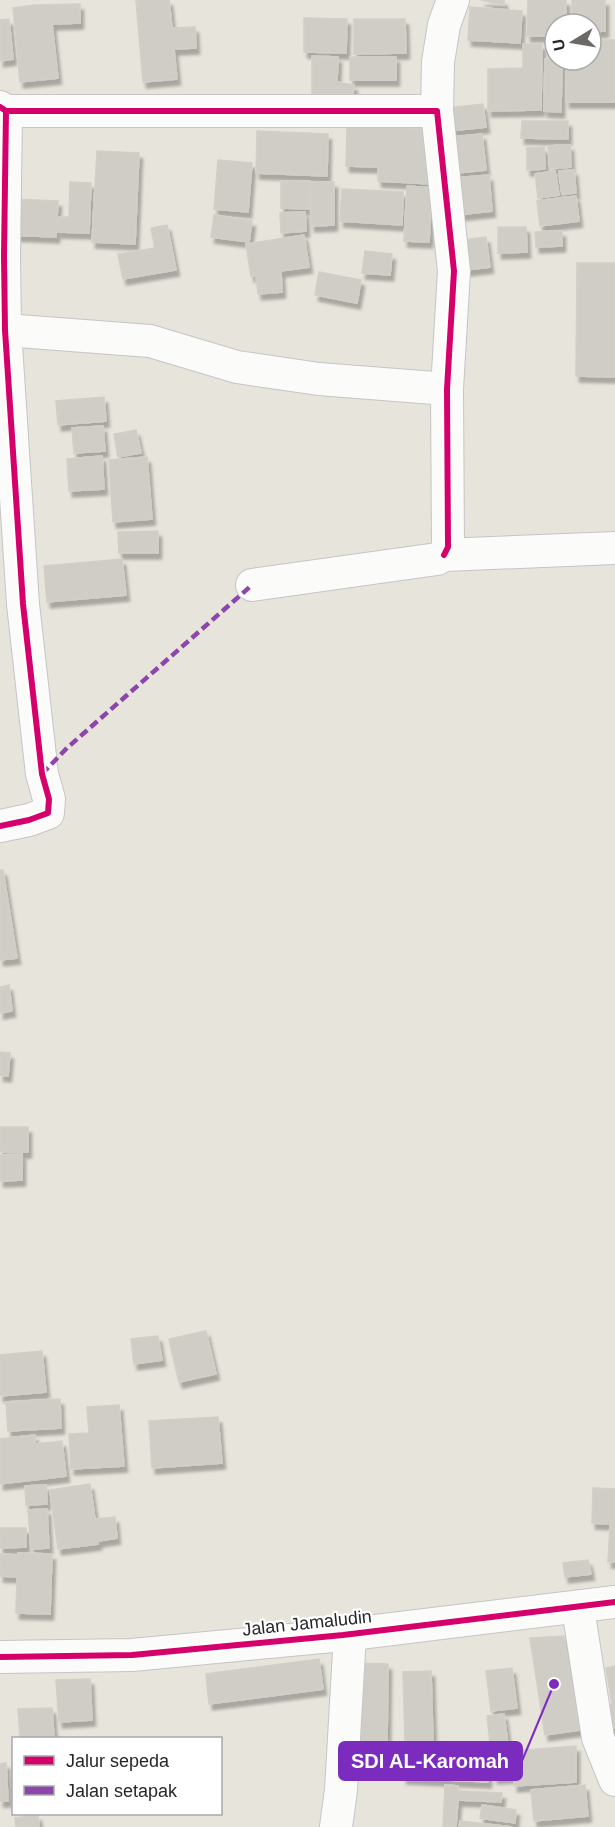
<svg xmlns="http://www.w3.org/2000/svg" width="615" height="1827" font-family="Helvetica,sans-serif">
  <defs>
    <filter id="shadow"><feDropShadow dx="3.5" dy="6" stdDeviation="1.5" flood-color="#0004"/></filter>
  </defs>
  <rect width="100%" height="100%" fill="#e7e4db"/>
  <!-- building -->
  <g fill="#d0cdc7" stroke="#d2cfc7" stroke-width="1.5" filter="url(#shadow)">
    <path d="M136 0H169L172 28 195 27 196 48 174 49 177 79 143 82Z"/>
    <path d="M481 0H504V5Z"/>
    <path d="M528 0H566V24H555V36H527Z"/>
    <path d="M572 0H605V31L591 32V24H572Z"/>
    <path d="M80 4V23L52 24 58 78 20 82 13 8 34 5Z"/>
    <path d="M470 7 522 11 520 43 468 40Z"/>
    <path d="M304 18 347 19 346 53 304 52Z"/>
    <path d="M9 19 13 59 0 61V20Z"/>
    <path d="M354 19H405L406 53 354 54Z"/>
    <path d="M591 40H615V102H566V60H591Z"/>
    <path d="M523 44H542L541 110 488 111V69L523 68Z"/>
    <path d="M312 56 338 57 337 82 354 85 352 101 312 99Z"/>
    <rect x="350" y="57" width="46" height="23"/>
    <path d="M545 59 562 60 561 112 544 111Z"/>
    <path d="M483 104 486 127 449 131 447 108Z"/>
    <path d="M522 121H568V139L521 138Z"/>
    <path d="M347 127 434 129 432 184 378 181V167L346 166Z"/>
    <path d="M257 131 328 134 327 176 256 173Z"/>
    <path d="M482 134 486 170 457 173 453 137Z"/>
    <path d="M570 145 571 167 550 169 548 146Z"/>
    <path d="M544 147 545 169 527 170V148Z"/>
    <path d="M97 151 139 153 135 244 92 242Z"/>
    <path d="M218 160 252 163 248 212 214 209Z"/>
    <path d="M574 170 576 193 562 194 559 171Z"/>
    <path d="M555 171 559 195 538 198 535 174Z"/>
    <path d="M489 175 492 211 457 215 454 178Z"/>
    <path d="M281 181H310V209L281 208Z"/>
    <path d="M70 182 91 183 89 233 58 232 59 217H69Z"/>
    <path d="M310 182H334V225L311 226Z"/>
    <path d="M407 186 432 188 429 242 404 241Z"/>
    <path d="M342 189 403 192 402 225 340 221Z"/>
    <path d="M576 196 579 221 540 226 537 201Z"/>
    <path d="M10 199 58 201 56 237 9 235Z"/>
    <path d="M305 212 306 231 281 233 280 213Z"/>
    <path d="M214 215 252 221 249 242 211 237Z"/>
    <path d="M167 225 176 270 123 279 118 254 155 248 151 228Z"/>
    <path d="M498 227H526L527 252 498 253Z"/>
    <path d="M562 231V246L536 247 535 232Z"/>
    <path d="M304 235 309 267 281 271 282 292 258 294 256 275 251 276 246 244Z"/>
    <path d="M486 237 490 267 458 271 455 241Z"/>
    <path d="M365 251 392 254 390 275 362 273Z"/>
    <path d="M577 263H615V377L576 376Z"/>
    <path d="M319 272 361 280 357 303 315 295Z"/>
    <path d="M104 397 106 421 58 425 56 401Z"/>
    <path d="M103 426 105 451 74 453 72 428Z"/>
    <path d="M136 430 141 453 118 457 114 434Z"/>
    <path d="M102 456 104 489 69 491 67 459Z"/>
    <path d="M147 457 152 519 113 522 109 460Z"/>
    <path d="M158 531V553H119L118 532Z"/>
    <path d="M122 559 126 595 47 602 44 566Z"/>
    <path d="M0 870H3L17 958 0 960Z"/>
    <path d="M9 985 12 1011 0 1013V987Z"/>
    <path d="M0 1052 10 1053 8 1076 0 1075Z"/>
    <rect x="0" y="1127" width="28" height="25"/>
    <path d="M22 1154V1180L0 1181V1155Z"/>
    <path d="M206 1331 216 1374 179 1382 169 1339Z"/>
    <path d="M158 1336 162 1360 134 1364 131 1339Z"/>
    <path d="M42 1351 46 1392 0 1396V1355Z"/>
    <path d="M60 1399 61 1428 8 1431 6 1402Z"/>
    <path d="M119 1405 124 1466 71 1469 69 1434 89 1433 87 1407Z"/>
    <path d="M218 1417 222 1463 152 1468 149 1421Z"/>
    <path d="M35 1435V1444L62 1441 66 1476 0 1484V1439Z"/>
    <path d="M90 1484 95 1519 115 1517 117 1538 98 1541V1544L58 1549 50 1490Z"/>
    <path d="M46 1485 47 1504 26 1505 25 1486Z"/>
    <path d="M593 1488 615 1489V1562H608L610 1524 592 1523Z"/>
    <path d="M47 1509 49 1548 31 1549 28 1510Z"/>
    <path d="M0 1528H26V1547L0 1548Z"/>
    <path d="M18 1553 52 1554 50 1614 16 1613 17 1577 0 1576V1554L18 1555Z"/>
    <path d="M588 1560 591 1574 565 1577 563 1563Z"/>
    <path d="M564 1636 579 1730 545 1735 530 1638Z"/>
    <path d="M319 1659 323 1689 209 1704 206 1674Z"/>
    <path d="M350 1663 388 1664 387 1747 350 1746Z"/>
    <path d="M615 1666V1728L599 1729 596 1706 612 1704 606 1668Z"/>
    <path d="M512 1668 517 1708 491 1711 486 1671Z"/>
    <path d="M431 1671 433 1742 405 1743 403 1672Z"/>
    <path d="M90 1679 92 1720 59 1722 56 1680Z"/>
    <path d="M52 1708 54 1738H20L18 1709Z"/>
    <path d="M504 1714 512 1777 494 1778 487 1716Z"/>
    <path d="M405 1743 490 1747 488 1782 403 1778Z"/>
    <path d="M576 1746V1782L514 1786V1751Z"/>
    <path d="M6 1763 8 1801H0V1764Z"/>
    <path d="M445 1785 458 1786V1791L502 1793 501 1802 458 1800 456 1827H443Z"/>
    <path d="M585 1785 588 1816 534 1821 531 1790Z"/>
    <path d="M482 1805 516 1810 515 1823 480 1818Z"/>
    <path d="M38 1815 39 1827H16L15 1818Z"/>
    <path d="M460 1821 512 1827H459Z"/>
  </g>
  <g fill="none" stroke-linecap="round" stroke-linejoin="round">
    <!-- minor casing -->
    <g stroke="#c6c5c6" stroke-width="34">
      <g id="minor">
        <path d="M0 107 6 111H437L454 271 447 389 448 547 444 555"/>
        <path d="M437 111 438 62 444 25 453 0"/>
        <path d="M5 330 150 341 237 367 319 379 447 389"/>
        <path d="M252 585 437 559 444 555 615 548"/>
        <path d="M0 826 29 820 48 813 49 799 42 774 23 604 5 330 4 256 6 111"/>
        <path d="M578 1608 598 1738 615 1780"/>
        <path d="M0 1657 132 1655 343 1635 615 1602"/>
        <path d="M336 1827 341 1790 350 1634"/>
      </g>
    </g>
    <!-- minor -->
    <use href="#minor" stroke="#fbfbfa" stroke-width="32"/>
    <!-- quiet -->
    <path stroke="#8e44ad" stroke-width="4.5" stroke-dasharray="9 4.5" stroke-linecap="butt" d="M42 774 67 748 252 585"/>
    <!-- cycleway casing -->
    <g stroke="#fff" stroke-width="10">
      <g id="cycleway">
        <path d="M0 107 6 111H437L454 271 447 389 448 547 444 555"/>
        <path d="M0 826 29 820 48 813 49 799 42 774 23 604 5 330 4 256 6 111"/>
        <path d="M0 1657 132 1655 343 1635 615 1602"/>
      </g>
    </g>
    <!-- cycleway -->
    <use href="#cycleway" stroke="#d6006c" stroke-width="6"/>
  </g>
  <g text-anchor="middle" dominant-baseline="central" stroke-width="4.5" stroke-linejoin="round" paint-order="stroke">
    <!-- street labels -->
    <g font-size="18" fill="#272727" stroke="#fff">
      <text transform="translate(307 1623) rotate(-6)">Jalan Jamaludin</text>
    </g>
  </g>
  <!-- callouts -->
  <path fill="none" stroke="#7b2cbf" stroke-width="2" d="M554 1684L522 1761"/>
  <circle fill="#7b2cbf" stroke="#fff" stroke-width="2" cx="554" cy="1684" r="6"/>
  <rect fill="#7b2cbf" stroke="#7b2cbf" stroke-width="2" x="339" y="1742" width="183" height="38" rx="6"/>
  <g font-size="20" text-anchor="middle" font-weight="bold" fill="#fff">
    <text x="430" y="1768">SDI AL-Karomah</text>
  </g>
  <!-- legend -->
  <rect x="12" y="1737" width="210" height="78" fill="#ffffff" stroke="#a9a9a9" stroke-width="1.5"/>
  <rect x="24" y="1756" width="30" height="9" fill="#d6006c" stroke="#a9a9a9" stroke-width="1.5"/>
  <text x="66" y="1767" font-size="18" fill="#272727">Jalur sepeda</text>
  <rect x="24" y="1786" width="30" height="9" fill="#8e44ad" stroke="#a9a9a9" stroke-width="1.5"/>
  <text x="66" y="1797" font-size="18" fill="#272727">Jalan setapak</text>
  <!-- north arrow -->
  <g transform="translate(573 42) rotate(259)"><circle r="28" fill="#ffffff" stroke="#a9a9a9" stroke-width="1.5"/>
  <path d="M0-4.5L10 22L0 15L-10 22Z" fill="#6a6966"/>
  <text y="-9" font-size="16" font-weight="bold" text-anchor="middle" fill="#272727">U</text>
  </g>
</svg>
